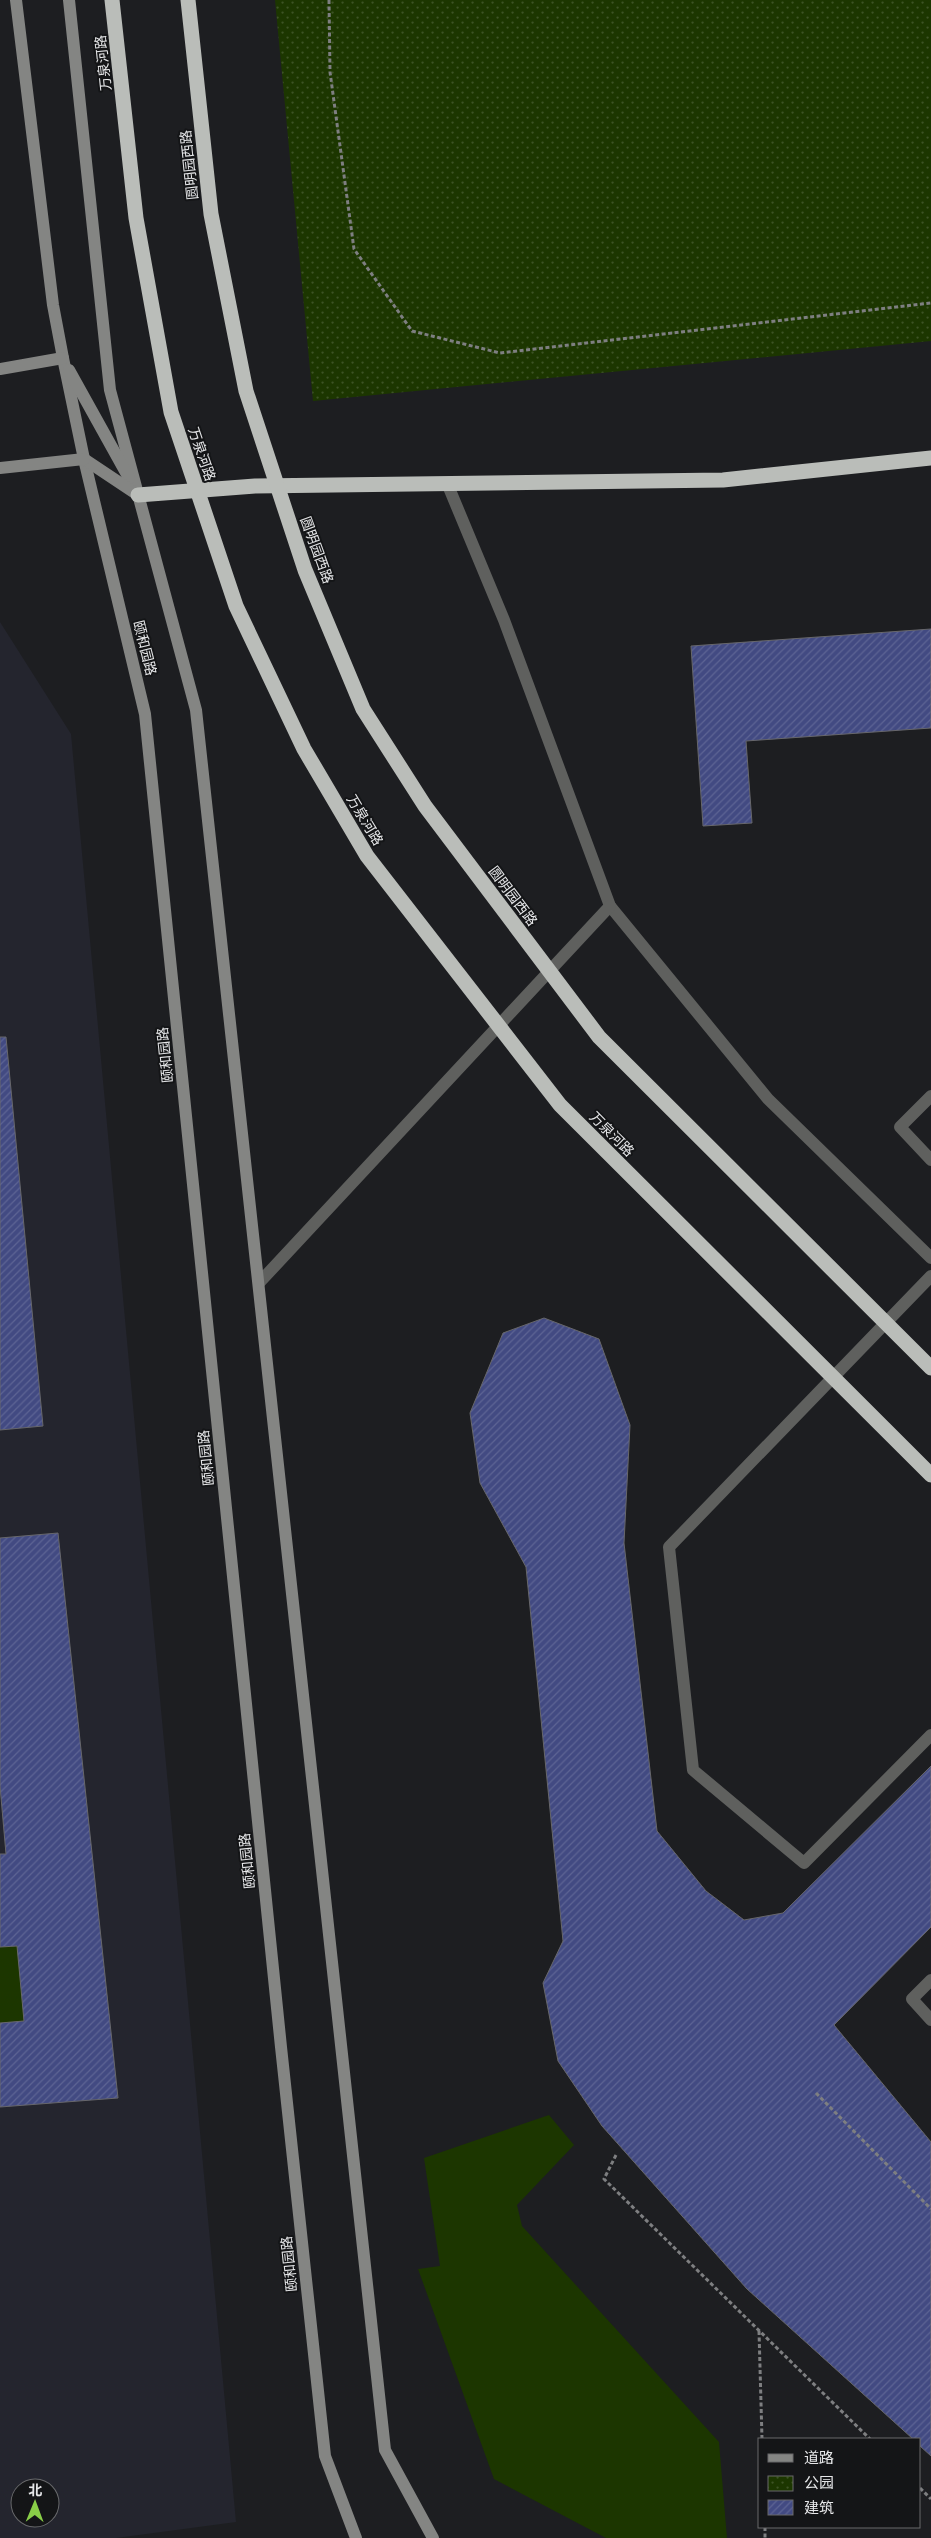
<svg xmlns="http://www.w3.org/2000/svg" width="931" height="2538" font-family="'IBM Plex Sans','Noto Sans SC',sans-serif">
  <defs>
    <pattern id="park-dots" width="8" height="8" patternUnits="userSpaceOnUse" patternTransform="scale(1.25)"><rect width="8" height="8" fill="#1c3600"/><path d="M2 2h.1M6 6h.1" fill="none" stroke="#3d5325" stroke-width="1.8" stroke-linecap="round"/></pattern>
    <pattern id="building-hatch" width="6" height="6" patternUnits="userSpaceOnUse" patternTransform="scale(1.25)"><rect width="6" height="6" fill="#424a82"/><path d="M-1 1l2-2M0 6l6-6M5 7l2-2" fill="none" stroke="#5d6494"/></pattern>
  </defs>
  <rect width="100%" height="100%" fill="#1d1e21"/>
  <!-- built -->
  <path fill="#24252e" fill-rule="evenodd" d="M0 622 71 734 236 2522 116 2538H0ZM20 2488H50V2518H20Z"/>
  <!-- grass -->
  <g fill="#1c3600">
    <path d="M17 1946 24 2021 0 2023V1947Z"/>
    <path d="M549 2115 574 2145 517 2205 522 2226 719 2442 727 2538H606L494 2479 418 2269 440 2266 424 2158Z"/>
  </g>
  <!-- park -->
  <path fill="url(#park-dots)" d="M275 0H931V341L313 401Z"/>
  <!-- building -->
  <g fill="url(#building-hatch)" stroke="#67676b">
    <path d="M931 629V728L746 741 752 823 703 826 691 646Z"/>
    <path d="M0 1037H6L43 1426 0 1430Z"/>
    <path d="M544 1318 599 1339 630 1425 624 1543 657 1831 706 1891 744 1920 783 1913 931 1766V1927L834 2025 931 2142V2456L920 2446V2439H913L747 2289 602 2126 558 2061 543 1983 563 1941 526 1567 480 1483 470 1413 503 1333Z"/>
    <path d="M58 1533 118 2098 0 2107V2023L24 2021 17 1946 0 1947V1854H6L0 1786V1538Z"/>
  </g>
  <g fill="none" stroke-linecap="round" stroke-linejoin="round">
    <!-- path -->
    <g stroke="#7e7f81" stroke-width="3" stroke-dasharray="4 2.5" stroke-linecap="butt">
      <path d="M329 0 330 72 354 249 412 331 500 353 931 303"/>
      <path d="M816 2093 931 2209"/>
      <path d="M616 2155 604 2179 870 2439"/>
      <path d="M759 2331 762 2439"/>
      <path d="M920 2488 931 2499"/>
      <path d="M765 2527V2538"/>
    </g>
    <!-- lane -->
    <g stroke="#5f605e" stroke-width="12">
      <path d="M447 483 504 620 610 906 768 1099 931 1258"/>
      <path d="M931 1096 900 1127 931 1160"/>
      <path d="M931 1276 669 1547 693 1770 804 1863 931 1735"/>
      <path d="M259 1283 610 906"/>
      <path d="M931 1980 912 1999 931 2020"/>
    </g>
    <!-- secondary -->
    <g stroke="#848583" stroke-width="12">
      <path d="M16 0 53 305 63 358 84 459 145 714 281 2047 325 2456 356 2538"/>
      <path d="M69 0 110 390 196 710 385 2450 433 2538"/>
      <path d="M0 369 63 358"/>
      <path d="M69 370 129 478"/>
      <path d="M84 459 138 495"/>
      <path d="M0 468 84 459"/>
    </g>
    <!-- highway -->
    <path stroke="#babdb9" stroke-width="15" d="M138 495 255 486 723 480 931 458"/>
    <!-- highway-bridge -->
    <g stroke="#babdb9" stroke-width="15">
      <path d="M112 0 136 218 171 412 236 606 304 749 367 856 560 1105 931 1475"/>
      <path d="M188 0 211 214 246 391 305 570 363 709 425 806 599 1037 931 1368"/>
    </g>
  </g>
  <g text-anchor="middle" dominant-baseline="central" stroke-width="4" stroke-linejoin="round" paint-order="stroke">
    <!-- street labels -->
    <g font-size="14" fill="#e6e7e9" stroke="#141517">
      <text transform="translate(103 63) rotate(-96)">万泉河路</text>
      <text transform="translate(189 165) rotate(-96)">圆明园西路</text>
      <text transform="translate(202 454) rotate(71)">万泉河路</text>
      <text transform="translate(317 550) rotate(70)">圆明园西路</text>
      <text transform="translate(145 648) rotate(76)">颐和园路</text>
      <text transform="translate(365 820) rotate(59)">万泉河路</text>
      <text transform="translate(513 896) rotate(53)">圆明园西路</text>
      <text transform="translate(165 1055) rotate(-96)">颐和园路</text>
      <text transform="translate(612 1134) rotate(45)">万泉河路</text>
      <text transform="translate(206 1458) rotate(-96)">颐和园路</text>
      <text transform="translate(247 1861) rotate(-96)">颐和园路</text>
      <text transform="translate(289 2264) rotate(-96)">颐和园路</text>
    </g>
  </g>
  <!-- legend -->
  <rect x="758" y="2438" width="162" height="90" fill="#141517" stroke="#68696b"/>
  <rect x="768" y="2454" width="25" height="8" fill="#848583" stroke="#68696b"/>
  <text x="804" y="2463" font-size="15" fill="#e6e7e9">道路</text>
  <rect x="768" y="2476" width="25" height="15" fill="url(#park-dots)" stroke="#68696b"/>
  <text x="804" y="2488" font-size="15" fill="#e6e7e9">公园</text>
  <rect x="768" y="2500" width="25" height="15" fill="url(#building-hatch)" stroke="#68696b"/>
  <text x="804" y="2513" font-size="15" fill="#e6e7e9">建筑</text>
  <!-- north arrow -->
  <g transform="translate(35 2503) rotate(1)"><circle r="24" fill="#141517" stroke="#68696b"/>
  <path d="M0-4L9 19L0 12L-9 19Z" fill="#89ce48"/>
  <text y="-8" font-size="14" font-weight="bold" text-anchor="middle" fill="#e6e7e9">北</text>
  </g>
</svg>
